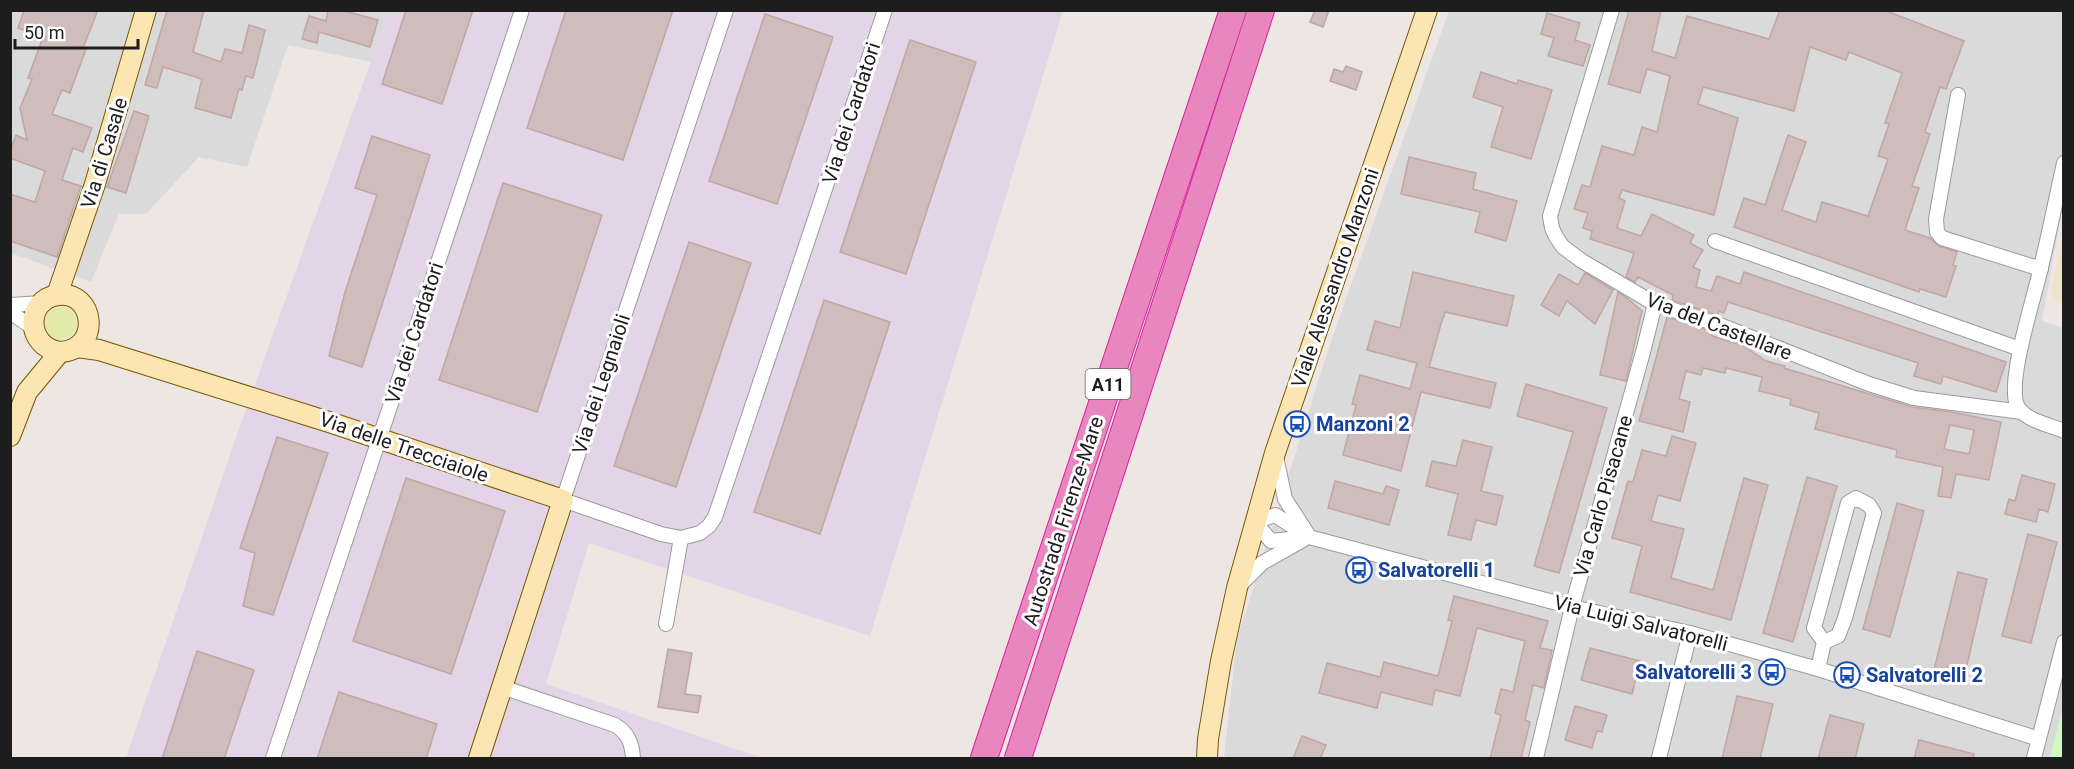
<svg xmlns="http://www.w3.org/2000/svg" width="2074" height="769" font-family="Roboto,sans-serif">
  <rect width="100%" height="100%" fill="#eee6e2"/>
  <!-- residential -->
  <g fill="#dbdada">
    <path d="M10 11H389L372 62 288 45 247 167 199 157 146 214H119L91 282 11 253Z"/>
    <path d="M1449 11H2063V204L2042 321 2063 328V758H1224L1237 639 1329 347Z"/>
  </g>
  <!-- industrial -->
  <path fill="#e4d4e8" d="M389 11H1063L870 636 589 543 546 684 762 758H126L238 432Z"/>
  <!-- farmland -->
  <path fill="#eee4cc" d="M2063 233V304L2056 301 2051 294Z"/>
  <!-- grass -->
  <circle fill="#e1eaa6" cx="61" cy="323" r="16"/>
  <!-- park -->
  <path fill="#cefbbd" d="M2063 707V758H2050Z"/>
  <!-- building -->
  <g fill="#cebdbb" stroke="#c0a6a4" stroke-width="1.5" fill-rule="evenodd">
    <path d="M24 10H98L83 48 86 49 70 93 62 90 52 114 92 128 83 152 73 148 62 180 81 186 57 257 10 241V194L35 202 45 171 10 158V151L16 135 27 140 20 108 32 79 28 78 43 37 18 28Z"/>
    <path d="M167 10H204L193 52 221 62 225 49 242 53 249 25 265 30 253 78 246 76 242 90 239 89 231 118 195 108 202 79 163 67 157 88 145 85Z"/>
    <path d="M328 10H341L378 20 370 47 319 32 317 43 302 39 309 16 326 21Z"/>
    <path d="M406 10H473L442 104 382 84Z"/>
    <path d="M566 10H673L623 160 527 128Z"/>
    <path d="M1315 10H1329L1323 27 1310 22Z"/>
    <path d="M1629 10H1661L1652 51 1675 58 1687 16 1769 39 1780 10H1884L1964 41 1946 89 1940 87 1925 132 1930 134 1912 186 1919 188 1905 230 1930 238 1939 246 1957 252 1953 265 1956 266 1946 297 1920 289 1919 292 1734 227 1744 198 1765 205 1788 135 1806 142 1782 210 1816 222 1822 202 1868 216 1888 159 1878 156 1889 124 1885 123 1902 73 1849 52 1846 60 1810 47 1794 111 1703 87 1698 104 1738 118 1714 215 1622 190 1619 198 1625 201 1617 228 1641 236 1652 214 1694 235 1690 243 1703 250 1693 267 1700 270 1696 287 1711 291 1717 276 1740 284 1744 272 2006 362 1996 392 1943 376 1941 384 1914 376 1918 363 1728 302 1724 313 1719 311 1718 315 1672 300 1673 295 1638 277 1635 282 1626 277 1634 253 1590 239 1592 231 1583 228 1588 213 1574 209 1582 185 1590 187 1602 146 1634 155 1642 127 1657 132 1670 76 1647 69 1640 93 1608 84Z"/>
    <path d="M1547 13 1580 23 1575 40 1590 45 1583 66 1548 56 1554 38 1541 34Z"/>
    <path d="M765 14 833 37 777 204 709 181Z"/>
    <path d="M910 40 976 62 906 274 840 252Z"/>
    <path d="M1346 66 1362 72 1356 90 1330 81 1334 69 1343 72Z"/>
    <path d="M1481 72 1517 84 1518 80 1552 90 1531 159 1491 147 1503 107 1473 97Z"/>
    <path d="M134 111 149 116 126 193 107 187Z"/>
    <path d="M372 136 430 155 362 367 329 356 345 292 377 195 355 188Z"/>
    <path d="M1409 157 1476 173 1473 189 1517 201 1506 241 1475 232 1480 212 1401 194Z"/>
    <path d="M503 183 602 215 537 412 439 380Z"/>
    <path d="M689 242 751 263 676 487 614 466Z"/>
    <path d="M1413 272 1514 296 1507 326 1445 312 1444 317H1443L1429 367 1496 383 1490 408 1421 392 1401 471 1343 455 1356 405 1352 404 1360 375 1410 389 1417 363 1367 350 1375 321 1400 328Z"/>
    <path d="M1585 273 1613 290 1595 324 1567 301 1559 316 1541 305 1559 274 1578 285Z"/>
    <path d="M1618 292 1628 299 1642 311 1626 381 1600 375Z"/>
    <path d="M824 300 890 322 820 534 754 512Z"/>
    <path d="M1667 317 1713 332 1712 336 1742 345 1766 361 1785 366 1784 368 1912 407 1952 412 2001 422 1989 480 1956 474 1951 498 1938 496 1943 467 1896 457 1897 450 1815 429 1819 413 1790 405 1791 399 1759 391 1762 377 1726 368 1725 373 1703 368 1701 375 1686 371 1679 399 1690 402 1683 432 1639 421ZM1950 425 1974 430 1969 454 1944 449Z"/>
    <path d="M1526 384 1607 408 1559 573 1534 566 1573 432 1517 416Z"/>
    <path d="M1672 436 1696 443 1680 501 1658 495 1651 521 1684 529 1671 578 1713 590 1744 478 1768 485 1731 620 1630 592 1642 546 1612 538 1628 481 1633 482 1642 450 1666 456Z"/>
    <path d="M277 437 328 453 273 615 243 606 255 553 240 548Z"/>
    <path d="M1463 440 1492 447 1481 491 1503 496 1496 525 1476 520 1471 540 1448 535 1458 494 1426 486 1432 461 1456 466Z"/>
    <path d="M2022 475 2055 484 2048 512 2039 509 2036 522 2005 514 2009 499 2015 501Z"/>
    <path d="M1807 477 1837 486 1793 642 1763 633Z"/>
    <path d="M406 478 505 511 451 674 353 641Z"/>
    <path d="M1335 481 1383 494 1386 486 1399 490 1389 525 1328 508Z"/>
    <path d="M1897 503 1924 511 1890 637 1863 629Z"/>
    <path d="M2028 534 2057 542 2031 643 2002 636Z"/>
    <path d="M1958 572 1987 579 1963 682 1933 674Z"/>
    <path d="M1454 596 1548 621 1540 648 1552 650 1544 688 1533 685 1525 720 1530 722 1521 759H1490L1501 715 1495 713 1501 689 1513 692 1525 641 1477 628 1460 696 1435 690 1432 705 1381 692 1377 708 1319 693 1327 663 1380 677 1384 662 1438 676 1452 621 1448 620Z"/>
    <path d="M1590 648 1640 661 1632 694 1581 680Z"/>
    <path d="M668 649 692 653 685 694 701 696 698 713 658 707Z"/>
    <path d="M197 651 254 670 224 759H162Z"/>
    <path d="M339 692 437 724 426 759H317Z"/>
    <path d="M1737 696 1773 704 1760 759H1722Z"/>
    <path d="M1575 706 1607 715 1602 732 1597 731 1592 748 1565 740Z"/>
    <path d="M1830 715 1864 724 1855 759H1818Z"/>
    <path d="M1302 736 1326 745 1320 759H1293Z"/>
    <path d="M1919 740 1974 754 1973 759H1914Z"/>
  </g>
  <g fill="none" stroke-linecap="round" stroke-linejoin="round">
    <!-- street casing -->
    <g stroke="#9a9a9a" stroke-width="16">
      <g id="street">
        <path d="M726 10 563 500 661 534 681 538 700 533 709 526 715 517 885 10"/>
        <path d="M1612 10 1550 216 1552 228 1556 237 1563 247 1582 261 1655 304 1720 325 1869 384 1914 398 2022 412"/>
        <path d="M1958 95 1936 219 1937 232 1942 238 2041 269"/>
        <path d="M2064 163C2056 199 2049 235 2040 271 2034 299 2007 380 2017 405 2023 420 2050 425 2064 431"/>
        <path d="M1715 241 2020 349"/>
        <path d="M10 305 42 303"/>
        <path d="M10 312 33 328"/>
        <path d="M1276 457 1285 499 1307 533"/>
        <path d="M1309 537 1271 541 1255 522 1275 515 1309 537 1572 607 1690 633 1818 669 2039 739"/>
        <path d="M1239 586 1262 563 1303 540"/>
        <path d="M666 624 681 538"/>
        <path d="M1818 669 1824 642 1838 636 1845 618 1874 513 1869 505 1856 498 1848 503 1814 628 1824 642"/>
        <path d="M502 687 615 725C628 733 632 743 633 758"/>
        <path d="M273 758 522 10"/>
        <path d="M1536 758 1572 607 1643 352 1655 304"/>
        <path d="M1659 758 1690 633"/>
        <path d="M2034 758 2064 642"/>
      </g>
    </g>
    <!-- secondary casing -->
    <g stroke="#755802" stroke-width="22">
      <g id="secondary">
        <path d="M57 295 95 184 146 10"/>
        <path d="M77 347 99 350 329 422 563 500 479 758"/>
        <path d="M10 436 27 392 60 352C102 350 95 290 58 295 24 300 26 347 60 352"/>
        <path d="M1207 758 1208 739 1221 661 1237 588 1275 453 1427 10"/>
      </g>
    </g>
    <!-- highway casing -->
    <g stroke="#dc1fa5" stroke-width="28">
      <g id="highway">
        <path d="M984 758 1233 10"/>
        <path d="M1018 758 1261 10"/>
      </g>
    </g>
    <!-- street -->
    <use href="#street" stroke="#fff" stroke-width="14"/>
    <!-- secondary -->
    <use href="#secondary" stroke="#fbe5b3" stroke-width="20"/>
    <!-- highway -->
    <use href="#highway" stroke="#e887bd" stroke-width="26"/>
  </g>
  <!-- icons -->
  <defs>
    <g id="bus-ring" transform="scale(1.35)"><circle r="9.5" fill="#fff" stroke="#1a4fb4" stroke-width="1.5"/><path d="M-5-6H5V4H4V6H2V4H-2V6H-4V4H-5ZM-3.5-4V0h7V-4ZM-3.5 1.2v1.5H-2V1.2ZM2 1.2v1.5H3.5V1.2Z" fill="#1a4fb4"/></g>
  </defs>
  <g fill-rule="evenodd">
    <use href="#bus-ring" x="1297" y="424"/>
    <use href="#bus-ring" x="1359" y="570"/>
    <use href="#bus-ring" x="1772" y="672"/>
    <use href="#bus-ring" x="1847" y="675"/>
  </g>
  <g text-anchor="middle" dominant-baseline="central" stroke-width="6" stroke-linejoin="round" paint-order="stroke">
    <!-- shield labels -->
    <rect fill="#fff" stroke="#616161" stroke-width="1.5" x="1085.5" y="369" width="45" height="30" rx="4.5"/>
    <g font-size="18" font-weight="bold" fill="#1d1d1d">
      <text x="1108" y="384">A11</text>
    </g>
    <!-- street labels -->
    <g font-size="20" fill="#1d1d1d" stroke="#fff">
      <text transform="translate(851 113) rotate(-72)">Via dei Cardatori</text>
      <text transform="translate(104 153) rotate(-73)">Via di Casale</text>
      <text transform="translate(1335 278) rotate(-71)">Viale Alessandro Manzoni</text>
      <text transform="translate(1719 326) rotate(21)">Via del Castellare</text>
      <text transform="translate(414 333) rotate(-72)">Via dei Cardatori</text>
      <text transform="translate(601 384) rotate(-72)">Via dei Legnaioli</text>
      <text transform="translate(404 447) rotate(19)">Via delle Trecciaiole</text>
      <text transform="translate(1603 496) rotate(-74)">Via Carlo Pisacane</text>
      <text transform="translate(1063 521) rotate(-72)">Autostrada Firenze-Mare</text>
      <text transform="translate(1641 623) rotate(14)">Via Luigi Salvatorelli</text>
    </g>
    <!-- transit labels -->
    <g font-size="20" font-weight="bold" fill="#164399" stroke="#fff" text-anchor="start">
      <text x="1316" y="424">Manzoni 2</text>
      <text x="1378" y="570">Salvatorelli 1</text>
      <text x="1752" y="672" text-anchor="end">Salvatorelli 3</text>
      <text x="1866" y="675">Salvatorelli 2</text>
    </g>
  </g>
  <!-- border -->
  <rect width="2074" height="769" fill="none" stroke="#1d1d1d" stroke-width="24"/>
  <!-- scale -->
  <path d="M15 39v9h123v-9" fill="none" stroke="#1d1d1d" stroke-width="3"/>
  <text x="24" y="39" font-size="18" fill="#1d1d1d" stroke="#ffffff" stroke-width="4.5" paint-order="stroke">50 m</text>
</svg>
